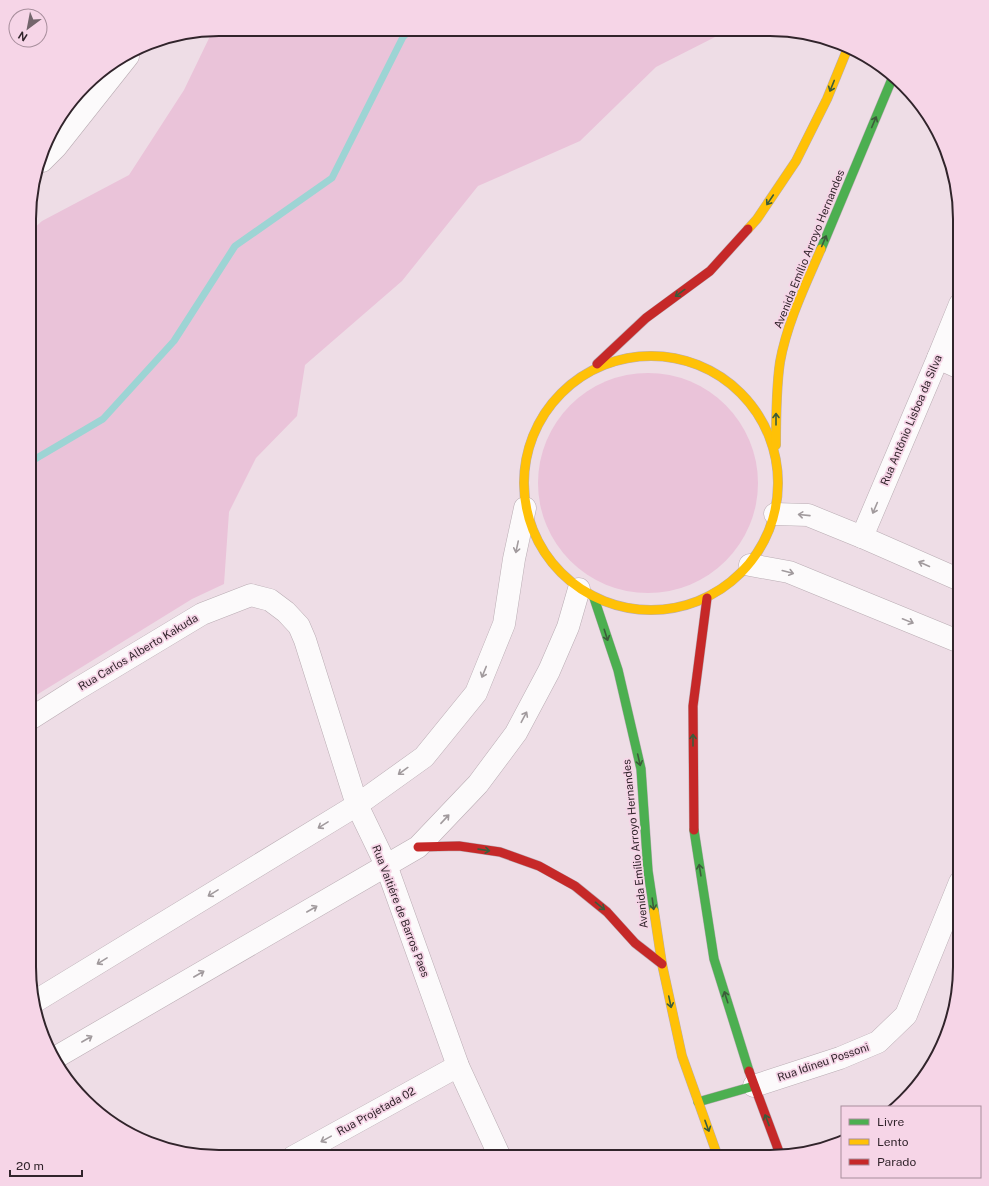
<svg xmlns="http://www.w3.org/2000/svg" width="989" height="1186" font-family="'Public Sans',sans-serif">
  <rect width="100%" height="100%" fill="#eedde6"/>
  <!-- green -->
  <g fill="#eac3d9">
    <path d="M219 29 765 31 721 34 656 67 580 141 478 186 402 281 305 365 297 416 256 458 229 512 224 584 192 599 30 699 31 231 42 221 129 175 184 90 213 30Z"/>
    <circle cx="648" cy="483" r="110"/>
  </g>
  <g fill="none" stroke-linecap="round" stroke-linejoin="round">
    <!-- stream -->
    <path stroke="#9dd4d4" stroke-width="7" d="M30 462 103 419 174 341 235 246 332 178 403 37 410 30"/>
    <!-- street casing -->
    <g stroke="#b9acb3" stroke-width="23">
      <g id="street">
        <path d="M42 161 56 147 128 56"/>
        <path d="M938 358 960 368"/>
        <path d="M775 514 808 515 862 537 960 580"/>
        <path d="M862 537 938 358 960 304"/>
        <path d="M750 565 789 572 960 642"/>
        <path d="M30 719 74 691 202 614 251 595 270 600 286 612 299 626 305 640 357 805 386 865 458 1066 500 1157"/>
        <path d="M34 1002 357 805 424 757 476 693 504 624 514 559 525 508"/>
        <path d="M53 1059 418 847 478 784 516 733 549 671 568 627 579 589"/>
        <path d="M754 1086 840 1058 878 1042 906 1015 960 882"/>
        <path d="M293 1157 458 1066"/>
      </g>
    </g>
    <!-- fast casing -->
    <g stroke="#b9acb3" stroke-width="10">
      <g id="fast">
        <path d="M821 249 892 79"/>
        <path d="M594 598 618 670 641 769 648 871 654 911"/>
        <path d="M694 830 714 959 749 1071"/>
        <path d="M698 1102 754 1086"/>
      </g>
    </g>
    <!-- slow casing -->
    <g stroke="#b9acb3" stroke-width="10">
      <g id="slow">
        <path d="M748 229 757 219 796 161 827 99 847 50"/>
        <circle cx="651" cy="483" r="127"/>
        <path d="M776 445C776 417 776 389 780 362 787 323 805 286 821 249"/>
        <path d="M654 911 662 964 682 1056 718 1157"/>
      </g>
    </g>
    <!-- jam casing -->
    <g stroke="#b9acb3" stroke-width="10">
      <g id="jam">
        <path d="M597 364 646 318 710 271 748 229"/>
        <path d="M694 830 693 706 707 598"/>
        <path d="M418 847 459 846 500 852 539 866 575 886 607 912 635 943 662 964"/>
        <path d="M749 1071 781 1157"/>
      </g>
    </g>
    <!-- street -->
    <use href="#street" stroke="#fcfafb" stroke-width="22"/>
    <!-- fast -->
    <use href="#fast" stroke="#4caf50" stroke-width="9"/>
    <!-- slow -->
    <use href="#slow" stroke="#ffc107" stroke-width="9"/>
    <!-- jam -->
    <use href="#jam" stroke="#c62828" stroke-width="9"/>
  </g>
  <!-- one-way arrows -->
  <defs><path id="oneway-shaft" d="M-6 0H5M1.5-3L5.5 0L1.5 3" fill="none" stroke-width="1.6" stroke-linecap="round" stroke-linejoin="round"/></defs>
  <g stroke="#3c5c3a">
    <use href="#oneway-shaft" transform="translate(832 86) rotate(112)"/>
    <use href="#oneway-shaft" transform="translate(874 122) rotate(-67)"/>
    <use href="#oneway-shaft" transform="translate(770 200) rotate(124)"/>
    <use href="#oneway-shaft" transform="translate(824 241) rotate(-67)"/>
    <use href="#oneway-shaft" transform="translate(680 293) rotate(144)"/>
    <use href="#oneway-shaft" transform="translate(776 419) rotate(-90)"/>
    <use href="#oneway-shaft" transform="translate(606 635) rotate(72)"/>
    <use href="#oneway-shaft" transform="translate(693 740) rotate(-90)"/>
    <use href="#oneway-shaft" transform="translate(639 760) rotate(77)"/>
    <use href="#oneway-shaft" transform="translate(484 850) rotate(8)"/>
    <use href="#oneway-shaft" transform="translate(700 870) rotate(-99)"/>
    <use href="#oneway-shaft" transform="translate(653 904) rotate(82)"/>
    <use href="#oneway-shaft" transform="translate(600 906) rotate(39)"/>
    <use href="#oneway-shaft" transform="translate(726 997) rotate(-108)"/>
    <use href="#oneway-shaft" transform="translate(670 1002) rotate(78)"/>
    <use href="#oneway-shaft" transform="translate(767 1120) rotate(-111)"/>
    <use href="#oneway-shaft" transform="translate(707 1126) rotate(70)"/>
  </g>
  <g stroke="#a19a9d">
    <use href="#oneway-shaft" transform="translate(875 508) rotate(113)"/>
    <use href="#oneway-shaft" transform="translate(804 515) rotate(-174)"/>
    <use href="#oneway-shaft" transform="translate(517 547) rotate(102)"/>
    <use href="#oneway-shaft" transform="translate(924 564) rotate(-156)"/>
    <use href="#oneway-shaft" transform="translate(788 572) rotate(15)"/>
    <use href="#oneway-shaft" transform="translate(908 621) rotate(22)"/>
    <use href="#oneway-shaft" transform="translate(484 672) rotate(112)"/>
    <use href="#oneway-shaft" transform="translate(524 717) rotate(-62)"/>
    <use href="#oneway-shaft" transform="translate(403 771) rotate(144)"/>
    <use href="#oneway-shaft" transform="translate(445 819) rotate(-47)"/>
    <use href="#oneway-shaft" transform="translate(323 825) rotate(148)"/>
    <use href="#oneway-shaft" transform="translate(213 893) rotate(148)"/>
    <use href="#oneway-shaft" transform="translate(312 909) rotate(-30)"/>
    <use href="#oneway-shaft" transform="translate(102 961) rotate(148)"/>
    <use href="#oneway-shaft" transform="translate(199 974) rotate(-30)"/>
    <use href="#oneway-shaft" transform="translate(87 1039) rotate(-30)"/>
    <use href="#oneway-shaft" transform="translate(326 1139) rotate(151)"/>
  </g>
  <g text-anchor="middle" dominant-baseline="central" stroke-width="3.5" stroke-linejoin="round" paint-order="stroke">
    <!-- street labels -->
    <g font-size="11" fill="#31242b" stroke="#f6d5e7">
      <text transform="translate(809 249) rotate(-68)">Avenida Emílio Arroyo Hernandes</text>
      <text transform="translate(911 420) rotate(-67)">Rua Antônio Lisboa da Silva</text>
      <text transform="translate(138 652) rotate(-31)">Rua Carlos Alberto Kakuda</text>
      <text transform="translate(635 844) rotate(-96)">Avenida Emílio Arroyo Hernandes</text>
      <text transform="translate(401 911) rotate(69)">Rua Vaitiére de Barros Paes</text>
      <text transform="translate(823 1062) rotate(-19)">Rua Idineu Possoni</text>
      <text transform="translate(376 1111) rotate(-29)">Rua Projetada 02</text>
    </g>
  </g>
  <!-- crop -->
  <path d="M0 0H989V1186H0ZM219 36H770A183 183 0 0 1 953 219V967A183 183 0 0 1 770 1150H219A183 183 0 0 1 36 967V219A183 183 0 0 1 219 36Z" fill="#f6d5e7" fill-rule="evenodd"/>
  <path fill="none" stroke="#31242b" stroke-width="2" d="M219 36H770A183 183 0 0 1 953 219V967A183 183 0 0 1 770 1150H219A183 183 0 0 1 36 967V219A183 183 0 0 1 219 36Z"/>
  <!-- legend -->
  <rect x="841" y="1106" width="140" height="72" fill="#f6d5e7" stroke="#a78e9c"/>
  <rect x="849" y="1119" width="20" height="6" fill="#4caf50" stroke="#a78e9c"/>
  <text x="877" y="1126" font-size="12" fill="#31242b">Livre</text>
  <rect x="849" y="1139" width="20" height="6" fill="#ffc107" stroke="#a78e9c"/>
  <text x="877" y="1146" font-size="12" fill="#31242b">Lento</text>
  <rect x="849" y="1159" width="20" height="6" fill="#c62828" stroke="#a78e9c"/>
  <text x="877" y="1166" font-size="12" fill="#31242b">Parado</text>
  <!-- north arrow -->
  <g transform="translate(28 28) rotate(212)"><circle r="19" fill="#f6d5e7" stroke="#a78e9c"/>
  <path d="M0-3L7 15L0 10L-7 15Z" fill="#73656c"/>
  <text y="-6" font-size="11" font-weight="bold" text-anchor="middle" fill="#31242b">N</text>
  </g>
  <!-- scale -->
  <path d="M10 1170v6h72v-6" fill="none" stroke="#31242b" stroke-width="2"/>
  <text x="16" y="1170" font-size="12" fill="#31242b" stroke="#f6d5e7" stroke-width="3" paint-order="stroke">20 m</text>
</svg>
